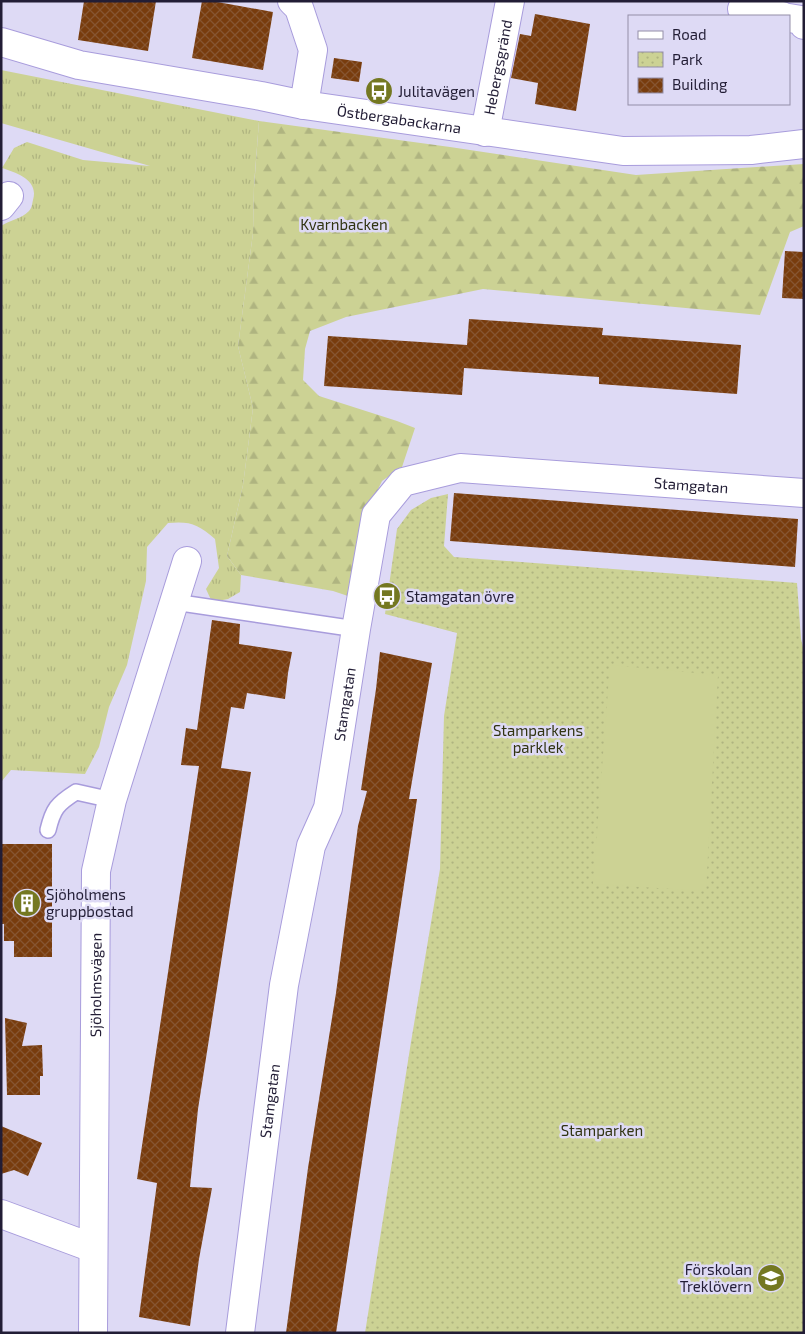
<svg xmlns="http://www.w3.org/2000/svg" width="805" height="1334" font-family="'Exo 2',sans-serif">
  <defs>
    <pattern id="grass-tufts" width="24" height="20" patternUnits="userSpaceOnUse" patternTransform="scale(1.25)"><rect width="24" height="20" fill="#ccd294"/><path d="M3 7l-1-3M5 7V3M7 7l1-3M15 17l-1-3M17 17v-4M19 17l1-3" fill="none" stroke="#afb480"/></pattern>
    <pattern id="forest-firs" width="22" height="20" patternUnits="userSpaceOnUse" patternTransform="scale(1.25)"><rect width="22" height="20" fill="#ccd294"/><path d="M5 1l3.5 6h-7zM16 11l3.5 6h-7z" fill="#afb480"/></pattern>
    <pattern id="park-dots" width="8" height="8" patternUnits="userSpaceOnUse" patternTransform="scale(1.25)"><rect width="8" height="8" fill="#ccd294"/><path d="M2 2h.1M6 6h.1" fill="none" stroke="#afb480" stroke-width="1.8" stroke-linecap="round"/></pattern>
    <pattern id="building-cross-hatch" width="8" height="8" patternUnits="userSpaceOnUse" patternTransform="scale(1.25)"><rect width="8" height="8" fill="#783c0d"/><path d="M0 0l8 8M0 8l8-8" fill="none" stroke="#865531"/></pattern>
  </defs>
  <rect width="100%" height="100%" fill="#dedaf5"/>
  <!-- grass -->
  <path fill="url(#grass-tufts)" d="M1 70 259 121 254 185 253 233 238 346 253 408 243 485 227 556 241 575 240 592 228 599 212 602 206 589 219 568 215 539C198 524 190 521 168 523L147 547 146 581 127 665 109 707 99 747 85 774 11 770 1 782V226C10 220 21 219 29 211 32 208 32 204 33 200 39 180 17 173 2 168L14 148 27 142 83 160 150 166 1 123Z"/>
  <!-- forest -->
  <path fill="url(#forest-firs)" d="M259 121 450 147 636 175 804 164V226L790 232 760 315 483 289 346 317 310 331 305 349 303 380 319 396 397 421 415 428 402 467 382 481 369 508 351 597 333 591 241 575 227 556 243 485 253 408 238 346 253 233 254 188Z"/>
  <!-- park -->
  <path fill="url(#park-dots)" d="M448 494 444 546 454 557 797 583 801 639 804 652V1333H365L411 1042 440 869 444 716 457 633 385 614 397 529 411 510 431 498Z"/>
  <!-- pitch -->
  <path fill="#ccd294" d="M610 665 718 675 706 891 593 884Z"/>
  <!-- building -->
  <g fill="url(#building-cross-hatch)">
    <path d="M84 1H156L148 51 78 40Z"/>
    <path d="M202 1H212L273 12 263 70 192 58Z"/>
    <path d="M535 14 590 24 576 111 535 104 538 83 511 78 520 34 531 36Z"/>
    <path d="M334 58 362 62 359 82 331 78Z"/>
    <path d="M785 251 804 252V299L782 298Z"/>
    <path d="M469 319 603 328 602 335 741 345 737 394 599 384V377L464 368 462 395 324 386 328 336 467 345Z"/>
    <path d="M454 493 798 519 795 567 450 541Z"/>
    <path d="M212 620 240 624 239 644 292 652 288 673 285 699 247 693 244 709 231 707 221 768 251 772 198 1109 190 1187 212 1188 199 1259 190 1326 139 1317 157 1183 137 1179 199 766 181 765 186 728 197 730Z"/>
    <path d="M380 652 432 663 409 799H417L336 1333H286L308 1168 336 993 358 826 367 791 361 790 376 689Z"/>
    <path d="M2 844H52V957H14V941H4V924H1Z"/>
    <path d="M5 1018 27 1023 22 1046 42 1045 43 1076H40V1095H7Z"/>
    <path d="M1 1126 42 1143 28 1176 14 1170 1 1174Z"/>
  </g>
  <g fill="none" stroke-linecap="round" stroke-linejoin="round">
    <!-- service casing -->
    <g stroke="#a89cdc" stroke-width="18">
      <g id="service">
        <path d="M174 602 356 629"/>
        <path d="M48 830C53 809 57 804 76 792L112 800"/>
      </g>
    </g>
    <!-- minor casing -->
    <g stroke="#a89cdc" stroke-width="30">
      <g id="minor">
        <path d="M292 1 299 8 313 50 304 105"/>
        <path d="M742 9 782 16"/>
        <path d="M789 18 801 20 804 25"/>
        <path id="s1" d="M1 42 79 65 261 96 304 105 623 151 751 150 804 144"/>
        <path id="s2" d="M485 132 510 1"/>
        <path d="M1 206 9 196"/>
        <path d="M1 1214 93 1248"/>
        <path id="s3" d="M93 1333 96 871 112 800 187 561"/>
        <path id="s4" d="M240 1333 284 985 311 846 328 808 356 629 376 515 403 482 460 468 804 493"/>
      </g>
    </g>
    <!-- service -->
    <use href="#service" stroke="#fff" stroke-width="15"/>
    <!-- minor -->
    <use href="#minor" stroke="#fff" stroke-width="28"/>
  </g>
  <!-- icons -->
  <defs>
    <g id="bus-disc" transform="scale(1.4375)"><circle r="9.5" fill="#747821" stroke="#dedaf5"/><path d="M-5-6H5V4H4V6H2V4H-2V6H-4V4H-5ZM-3.5-4V0h7V-4ZM-3.5 1.2v1.5H-2V1.2ZM2 1.2v1.5H3.5V1.2Z" fill="#fff"/></g>
    <g id="building-disc" transform="scale(1.4375)"><circle r="9.5" fill="#747821" stroke="#dedaf5"/><path d="M-4-6H4V6H1V3H-1V6H-4ZM-2.5-4.3h1.7v1.8h-1.7ZM.8-4.3h1.7v1.8H.8ZM-2.5-1h1.7V.8h-1.7ZM.8-1h1.7V.8H.8Z" fill="#fff"/></g>
    <g id="school-disc" transform="scale(1.4375)"><circle r="9.5" fill="#747821" stroke="#dedaf5"/><path d="M0-5L7-2L0 1L-7-2ZM-4 1L0 2.5L4 1V4Q0 6-4 4Z" fill="#fff"/></g>
  </defs>
  <g fill-rule="evenodd">
    <use href="#bus-disc" x="379" y="91"/>
    <use href="#bus-disc" x="387" y="596"/>
    <use href="#building-disc" x="27" y="903"/>
    <use href="#school-disc" x="771" y="1278"/>
  </g>
  <g text-anchor="middle" dominant-baseline="central" stroke-width="5" stroke-linejoin="round" paint-order="stroke">
    <!-- street labels -->
    <g font-size="15" fill="#221d35" stroke="#dedaf5">
      <text stroke="none"><textPath href="#s2" startOffset="66">Hebergsgränd</textPath></text>
      <text stroke="none"><textPath href="#s1" startOffset="406">Östbergabackarna</textPath></text>
      <text stroke="none"><textPath href="#s4" startOffset="1164">Stamgatan</textPath></text>
      <text stroke="none"><textPath href="#s4" startOffset="639">Stamgatan</textPath></text>
      <text stroke="none"><textPath href="#s3" startOffset="348">Sjöholmsvägen</textPath></text>
      <text stroke="none"><textPath href="#s4" startOffset="234">Stamgatan</textPath></text>
    </g>
    <!-- poi labels -->
    <g font-size="15" fill="#221d35" stroke="#dedaf5" text-anchor="start">
      <text x="398" y="91">Julitavägen</text>
      <text x="406" y="596">Stamgatan övre</text>
      <text x="46" y="894">Sjöholmens<tspan x="46" dy="17">gruppbostad</tspan></text>
      <text x="752" y="1269" text-anchor="end">Förskolan<tspan x="752" dy="17">Treklövern</tspan></text>
    </g>
    <!-- park labels -->
    <g font-size="15" fill="#313412" stroke="#dedaf5">
      <text x="344" y="224">Kvarnbacken</text>
      <text x="538" y="730">Stamparkens<tspan x="538" dy="17">parklek</tspan></text>
      <text x="602" y="1130">Stamparken</text>
    </g>
  </g>
  <!-- border -->
  <rect width="805" height="1334" fill="none" stroke="#221d35" stroke-width="5"/>
  <!-- legend -->
  <rect x="628" y="15" width="162" height="90" fill="#dedaf5" stroke="#938ea8"/>
  <rect x="638" y="31" width="25" height="8" fill="#ffffff" stroke="#938ea8"/>
  <text x="672" y="40" font-size="15" fill="#221d35">Road</text>
  <rect x="638" y="52" width="25" height="15" fill="url(#park-dots)" stroke="#938ea8"/>
  <text x="672" y="65" font-size="15" fill="#221d35">Park</text>
  <rect x="638" y="78" width="25" height="15" fill="url(#building-cross-hatch)" stroke="#938ea8"/>
  <text x="672" y="90" font-size="15" fill="#221d35">Building</text>
</svg>
